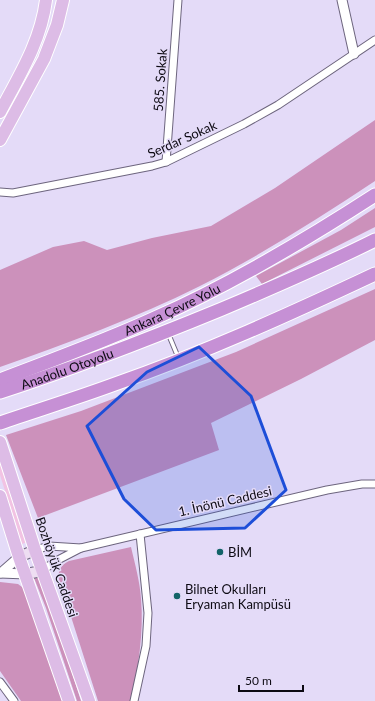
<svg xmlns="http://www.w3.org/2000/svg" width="375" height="701" font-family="Lato,sans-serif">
  <rect width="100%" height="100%" fill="#e4dbf8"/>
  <!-- green -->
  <path fill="#f2c3e3" d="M0 458 30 541 22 544 0 475Z"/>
  <!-- forest -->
  <g fill="#cc91bb">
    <path d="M375 120V181C318 219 261 255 200 286 136 318 68 343 0 367V270L53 247 84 241 107 250 152 238 211 226 275 188Z"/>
    <path d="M375 208V227L262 284 256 276 341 230Z"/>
    <path d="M375 289V340L301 379 211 423 219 450 38 518 6 435 81 411 236 352Z"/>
    <path d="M131 547C135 564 140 582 141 599 144 631 138 670 131 701H98L58 576C60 568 61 565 69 561Z"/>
    <path d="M41 576 81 701H77L46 608 34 578Z"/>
    <path d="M0 582 18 584 26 590 65 701H21L0 671Z"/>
  </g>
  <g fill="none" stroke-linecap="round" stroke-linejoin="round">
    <!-- service casing -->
    <g stroke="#6d657e" stroke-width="5.5">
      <path id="service" d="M168 333 178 357"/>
    </g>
    <!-- minor casing -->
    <g stroke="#6d657e" stroke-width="9">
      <g id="minor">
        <path d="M166 162 178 0"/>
        <path d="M0 192 13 193 152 166 166 162 244 124 278 105 375 40"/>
        <path d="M81 548 327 490 362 484H375"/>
        <path d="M35 550 49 546 81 548 54 562 42 571"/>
        <path d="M0 682 14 701"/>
        <path d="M134 701 146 646 148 613 140 534"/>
      </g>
    </g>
    <!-- tertiary casing -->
    <g stroke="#6d657e" stroke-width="11">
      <g id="tertiary">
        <path d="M342 0 354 54"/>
        <path d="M0 573 26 574"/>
        <path d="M1 573 19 557"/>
      </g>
    </g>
    <!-- secondary casing -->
    <g stroke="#6d657e" stroke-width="12">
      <g id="secondary">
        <path d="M19 557 35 550"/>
        <path d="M26 574 42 571"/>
      </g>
    </g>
    <!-- primary casing -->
    <g stroke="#fff" stroke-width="14">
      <g id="primary">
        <path d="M0 112C19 76 41 41 46 0"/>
        <path d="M0 140 44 59 57 25 63 0"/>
        <path d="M0 442 35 550 89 701"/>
        <path d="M0 496 19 557 69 701"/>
      </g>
    </g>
    <!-- motorway casing -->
    <g stroke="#fff" stroke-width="15">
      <g id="motorway">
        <path id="s1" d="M0 380C52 360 105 341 155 318 232 284 304 241 375 195"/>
        <path id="s2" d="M0 392C75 368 149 339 222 309 274 287 325 265 375 240"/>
        <path d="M0 423C38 410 77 398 115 384 204 353 290 314 375 274"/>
      </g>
    </g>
    <!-- service -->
    <use href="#service" stroke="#fff" stroke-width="3.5"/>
    <!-- minor -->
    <use href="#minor" stroke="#fff" stroke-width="7"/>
    <!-- tertiary -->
    <use href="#tertiary" stroke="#fff" stroke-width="9"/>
    <!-- secondary -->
    <use href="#secondary" stroke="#eedef2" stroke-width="10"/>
    <!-- primary -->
    <use href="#primary" stroke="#ddbce6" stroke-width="12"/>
    <!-- motorway -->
    <use href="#motorway" stroke="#c690d5" stroke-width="13"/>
  </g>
  <!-- marked area -->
  <path fill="#1d4ed8" fill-opacity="0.2" stroke="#1d4ed8" stroke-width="3" stroke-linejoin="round" d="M199 347 251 396 286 490 245 528 156 530 124 499 87 426 147 372Z"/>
  <!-- markers -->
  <g fill="#136368" stroke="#e4dbf8" stroke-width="1.5">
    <circle cx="220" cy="552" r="4"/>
    <circle cx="177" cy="596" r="4"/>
  </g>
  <g text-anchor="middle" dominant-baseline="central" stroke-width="3" stroke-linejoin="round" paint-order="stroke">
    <!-- street labels -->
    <g font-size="13" fill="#0d0a13" stroke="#e4dbf8">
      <text transform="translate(160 80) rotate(-86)">585. Sokak</text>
      <text transform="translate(182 139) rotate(-24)">Serdar Sokak</text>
      <text stroke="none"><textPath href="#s1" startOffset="186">Ankara Çevre Yolu</textPath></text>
      <text stroke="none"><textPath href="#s2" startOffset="71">Anadolu Otoyolu</textPath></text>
      <text transform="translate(225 501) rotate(-13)">1. İnönü Caddesi</text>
      <text transform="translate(57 567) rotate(71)">Bozhöyük Caddesi</text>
    </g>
    <!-- poi labels -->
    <g font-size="13" fill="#0d0a13" stroke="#e4dbf8" text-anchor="start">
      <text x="228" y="552">BİM</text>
      <text x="185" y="589">Bilnet Okulları<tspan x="185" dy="15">Eryaman Kampüsü</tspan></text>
    </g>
  </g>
  <!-- scale -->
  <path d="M239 685v6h64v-6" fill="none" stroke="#0d0a13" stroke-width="2"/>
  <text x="245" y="685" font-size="12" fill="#0d0a13" stroke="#e4dbf8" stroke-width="3" paint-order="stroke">50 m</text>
</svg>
